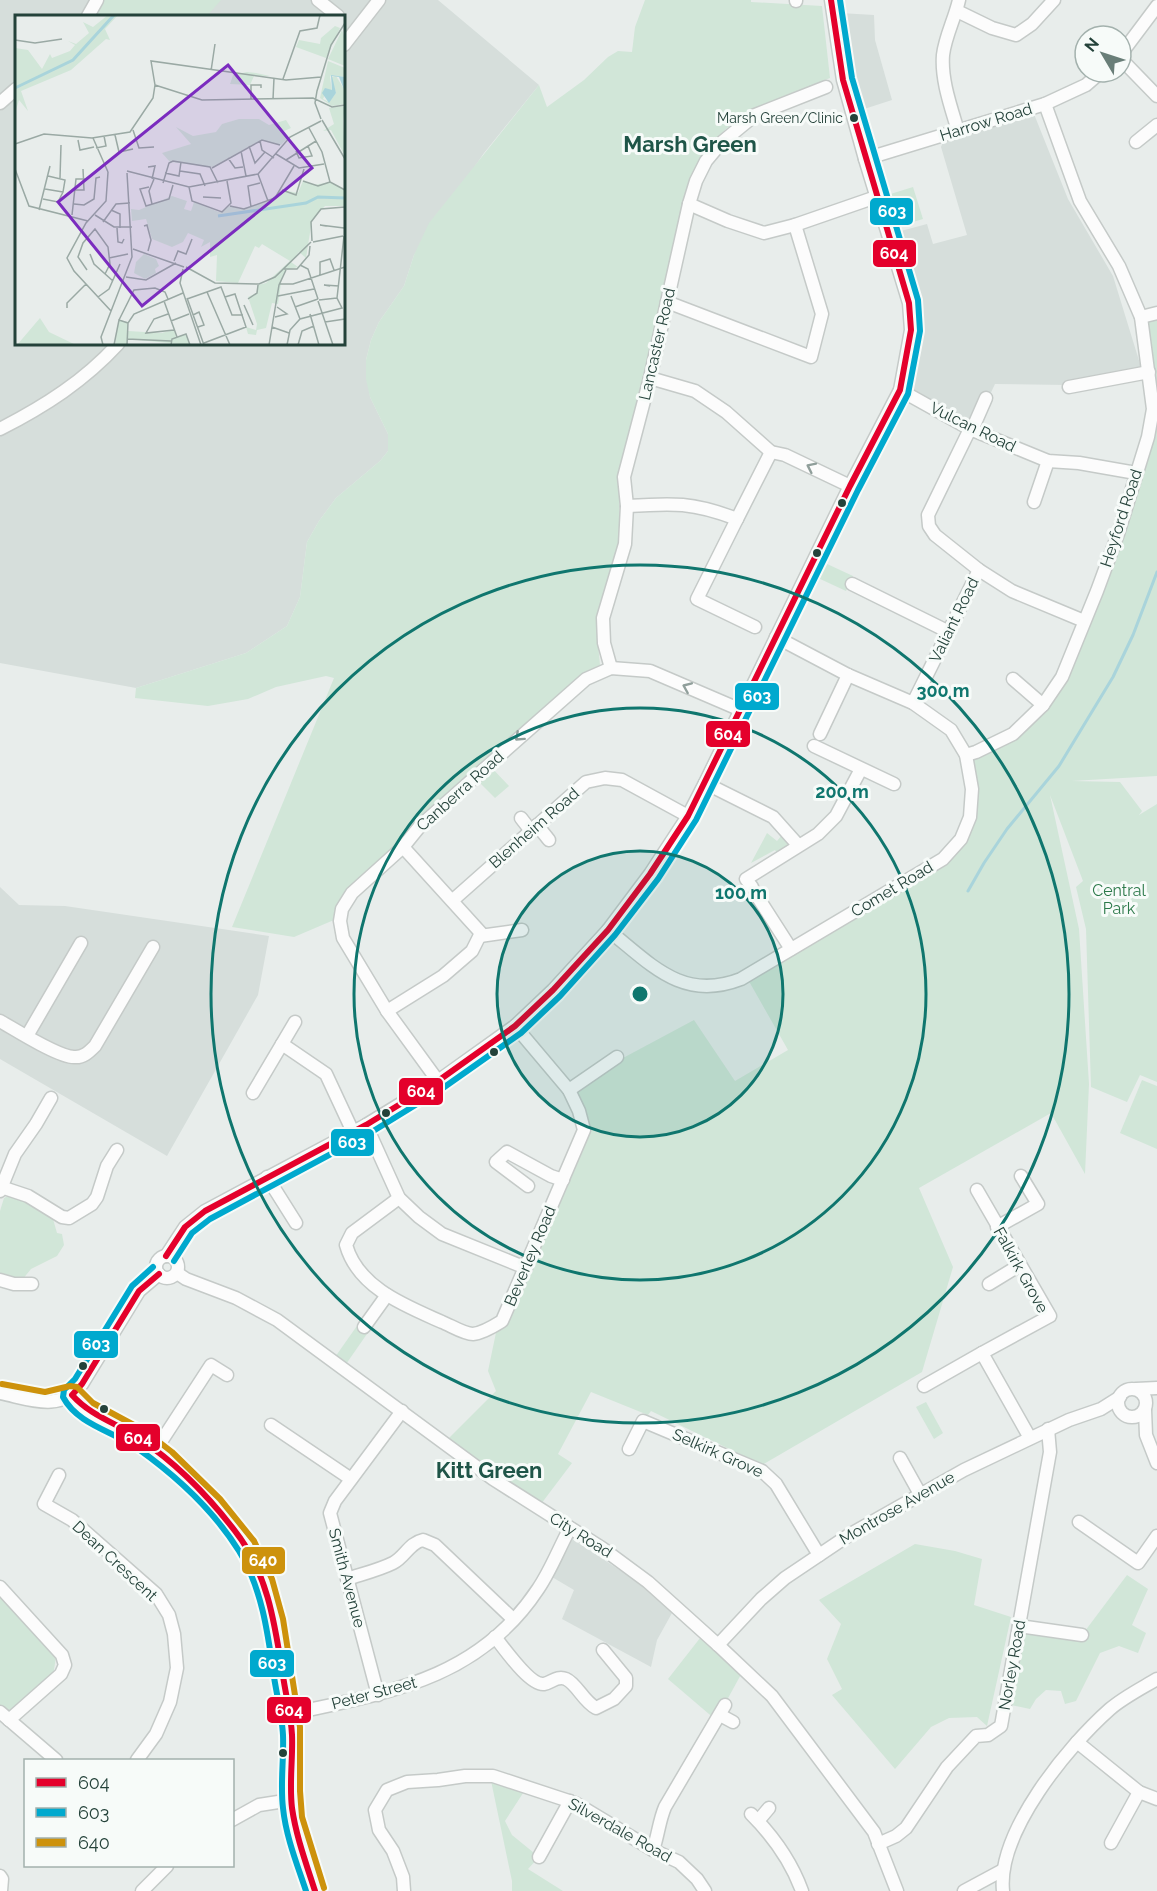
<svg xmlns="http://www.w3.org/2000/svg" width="1157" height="1891" font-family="Raleway,sans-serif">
  <rect width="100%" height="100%" fill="#e8edeb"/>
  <!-- built -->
  <g fill="#d6dedb" fill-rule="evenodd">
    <path d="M0 0H438L539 85 484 153 414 255 404 286 379 322 371 340 366 360 370 397 388 434V451L380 461 336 498 319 521 307 542 300 597 287 626 246 653 136 688 0 663ZM16 16H344V344H16Z"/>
    <path d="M840 13 874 15 875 40 892 100 858 111 842 46Z"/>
    <path d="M1034 114 1068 199 1113 276 1141 367 1140 370 1066 385 995 384 976 424 911 391 915 374 920 312 897 232 927 224 933 244 967 235 941 147 943 142Z"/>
    <path d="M0 887 19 905 65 906 269 936 258 995 167 1156 0 1059Z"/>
    <path d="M571 1538 639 1583 672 1613 657 1640 651 1667 562 1619 574 1590 552 1577Z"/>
  </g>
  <!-- green -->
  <g fill="#d1e6d8">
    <path d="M104 0H221L207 16H97Z"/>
    <path d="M645 0H751V2L822 6 830 78C784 97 730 111 702 157 697 166 693 176 688 186L619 478 620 544 596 623 600 665 582 675 490 766 509 786 495 798 476 779 357 889 341 917 294 937 232 927 334 678 326 676 276 687 248 699 208 706 135 698 136 688 246 653 287 626 300 597 307 542 319 521 336 498 380 461 388 451V434L370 397 366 379V360L371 340 379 322 404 286 414 255 429 223 539 85 547 107 584 80 608 57 618 51 632 52 635 27Z"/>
    <path d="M913 187 923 219 893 228 884 196Z"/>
    <path d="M1157 313V776L1072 781 1120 782 1142 811 1139 815 1157 804V1082L1140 1075 1127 1102 1091 1087 1086 929 1076 887 1083 881 1050 795 1079 929 1089 1084 1085 1174 1051 1113 919 1188 953 1267 922 1372 762 1465 651 1411 648 1415 591 1392 558 1454 572 1463 541 1504 444 1443 496 1391 488 1371 498 1323 563 1180 588 1136 577 1090 623 1058 694 1020 735 1081 788 1050 746 976 943 859 970 817 966 755 1013 734 1043 705 1084 621 1153 409 1141 317Z"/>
    <path d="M825 563 853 576 846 591 818 578Z"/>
    <path d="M767 833 777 841 782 835 787 841V847L777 853 775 850 751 863Z"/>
    <path d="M1142 1080 1157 1086V1149L1120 1133Z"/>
    <path d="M10 1195 35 1206 53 1219 57 1233 62 1234 64 1245 57 1256 31 1269 22 1280 0 1276V1211L4 1198Z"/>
    <path d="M359 1323 369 1331 344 1367 333 1360Z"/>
    <path d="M926 1402 943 1433 934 1439 916 1407Z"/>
    <path d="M915 1544 955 1551 982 1559 974 1605 1011 1617 987 1726 977 1717 949 1718 931 1727 895 1769 832 1695 842 1689 827 1659 841 1624 819 1600Z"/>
    <path d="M1127 1575 1148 1589 1132 1625 1146 1633 1138 1653 1119 1646 1100 1653 1076 1701 1065 1704 1061 1691 1046 1690 1036 1699 1030 1709 1006 1704 1019 1626 1082 1635Z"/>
    <path d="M0 1595 56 1657 53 1676 12 1712 0 1709Z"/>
    <path d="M704 1633 744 1669 716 1720 668 1679Z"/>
    <path d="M490 1776 527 1787 505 1821 512 1835 539 1857 528 1869 563 1891H512V1881Z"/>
  </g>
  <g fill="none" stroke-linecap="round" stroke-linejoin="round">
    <!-- stream -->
    <path stroke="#a9d4db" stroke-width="3" d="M968 891 984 863 1007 829 1059 766 1113 677 1133 635 1157 572"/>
    <!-- minor casing -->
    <g stroke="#c5cac8" stroke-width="15">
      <g id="minor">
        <path d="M318 0 338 16"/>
        <path d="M796 1V0"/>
        <path d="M957 11 992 28 1016 35 1032 24 1054 0"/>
        <path d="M88 16 97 0"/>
        <path d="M344 45 379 0"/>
        <path d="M1121 54 1157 6"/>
        <path d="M1121 59 1157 96"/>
        <path d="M0 103 16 89"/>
        <path d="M958 131C951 107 941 80 943 55 945 37 955 18 959 0"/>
        <path d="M1136 142 1157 125"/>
        <path d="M865 159 1045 104 1086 85 1101 72"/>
        <path d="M689 204 728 221 764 233 795 225 876 197"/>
        <path d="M667 302 811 357 822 314 795 225"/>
        <path d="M1141 317 1157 313"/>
        <path d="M650 378 695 391 726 412 771 452 785 455 850 486"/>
        <path d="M1069 387 1149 372"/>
        <path d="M900 390 970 429 1048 461 1079 463 1136 473"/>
        <path d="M0 429C45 406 84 381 118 344"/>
        <path d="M970 429 928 515 929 526 935 535 979 570 1012 591 1084 621"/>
        <path d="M972 430 986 398"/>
        <path d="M1034 502 1048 461"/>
        <path d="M627 506C673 503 693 502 737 519L771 452"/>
        <path d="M737 519 697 599 755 627"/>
        <path d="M852 584 949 632"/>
        <path d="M611 668 604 643 603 618 625 544 627 506 624 477 650 378 689 204 696 181 706 161 721 143 755 115 826 87"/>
        <path d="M1013 679 1043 705"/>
        <path d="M913 703 979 570"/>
        <path d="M820 734 848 675"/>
        <path d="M814 746 894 784"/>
        <path d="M966 755 976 752 1013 734 1043 705 1062 677 1097 591 1118 534 1148 437 1153 409 1141 317 1119 266 1080 201 1045 104"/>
        <path d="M705 783 773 817 798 845"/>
        <path d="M521 818 531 831"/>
        <path d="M537 825 549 840"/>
        <path d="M752 887 746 879 818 834 836 816 861 769"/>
        <path d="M757 896 791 949"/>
        <path d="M453 900 586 782 605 778 622 780 688 816"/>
        <path d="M608 930C651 964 682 1002 741 979L943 859 961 839 970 817 972 789 966 755 951 730 913 703 848 675 776 637"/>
        <path d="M480 936 522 930"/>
        <path d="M387 1011 443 976 472 951 481 933 403 847"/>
        <path d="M0 1021C16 1030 58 1057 74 1057 83 1058 89 1052 95 1046L153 947"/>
        <path d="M27 1036 81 943"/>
        <path d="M282 1044 295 1022"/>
        <path d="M438 1081 387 1011 343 938 340 921 342 909 352 893 403 847 420 826 586 679 611 668 650 671 741 710"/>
        <path d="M569 1090 617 1057"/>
        <path d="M253 1093 282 1044 326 1074 353 1132"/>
        <path d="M366 1125 399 1198 419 1217 442 1234 526 1268"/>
        <path d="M267 1177 296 1223"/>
        <path d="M528 1186 496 1162 507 1152 551 1176 563 1180"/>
        <path d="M1 1187 28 1196 62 1217 69 1218 92 1204 97 1197 107 1166 117 1150"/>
        <path d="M977 1190 1050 1316 982 1353 1030 1438"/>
        <path d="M0 1191 15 1154 36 1124 51 1098"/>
        <path d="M399 1198 352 1233 346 1245C358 1288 406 1306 442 1322 450 1325 464 1334 473 1334 483 1333 494 1326 502 1321L584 1130 579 1111 569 1090 515 1026"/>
        <path d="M997 1227 1038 1204 1021 1176"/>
        <path d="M166 1256 185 1227 205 1211 366 1125 438 1081 515 1026 553 990 608 930 650 874 688 816 705 783 850 486 900 390 911 330 909 303 865 159 843 80 831 0"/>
        <circle cx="167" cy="1267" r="11"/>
        <path d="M177 1273 186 1279 236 1298 277 1320 493 1479 602 1548 648 1582 718 1645 772 1696 874 1832 897 1891"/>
        <path d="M0 1280 14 1284H32"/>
        <path d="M989 1284 1020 1265"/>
        <path d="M364 1327 387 1295"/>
        <path d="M924 1386 982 1353"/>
        <circle cx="1132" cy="1403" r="14"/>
        <path d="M1136 1389 1157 1388"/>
        <path d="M0 1393C30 1399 60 1413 82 1384L139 1291 159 1274"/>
        <path d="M72 1395C93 1421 114 1422 140 1439 175 1464 208 1497 235 1530 269 1571 276 1629 284 1680 287 1701 292 1723 292 1744 292 1765 289 1786 292 1808 295 1836 307 1864 315 1891"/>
        <path d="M1145 1410 1146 1435 1157 1463"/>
        <path d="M271 1425 351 1479"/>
        <path d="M629 1449 643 1421 762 1471 776 1484 819 1555"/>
        <path d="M155 1451 211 1365 227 1375"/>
        <path d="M900 1458 920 1494"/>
        <path d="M59 1475 44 1504 72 1520 156 1594 169 1615 174 1634 177 1668 170 1702 156 1734 137 1760"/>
        <path d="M1079 1522 1138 1563 1157 1536"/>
        <path d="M347 1579C362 1574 379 1570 393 1563 405 1557 409 1543 423 1540L435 1545 513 1619"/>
        <path d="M0 1587 62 1655 65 1665 61 1674 9 1720"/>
        <path d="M1019 1626 1082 1635"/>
        <path d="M495 1637C504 1648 530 1686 544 1684 551 1683 557 1675 566 1679 577 1684 583 1701 596 1708L614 1699 626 1686V1678L603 1650"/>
        <path d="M718 1645 761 1599 785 1578 849 1535 964 1470 1069 1420 1101 1409 1120 1397"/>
        <path d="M378 1695 330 1513 335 1501 402 1411"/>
        <path d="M0 1712 56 1760"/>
        <path d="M289 1714C386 1693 478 1680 538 1589 551 1570 559 1548 570 1528"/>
        <path d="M720 1715 733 1722"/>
        <path d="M1077 1742 1139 1792 1157 1799"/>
        <path d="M751 1814C774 1837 791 1861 802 1891"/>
        <path d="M232 1820 259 1805 291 1800"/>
        <path d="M758 1821 769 1808"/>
        <path d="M1111 1843 1139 1792"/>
        <path d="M878 1844 896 1836 906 1828 947 1767 976 1736 988 1735 1001 1726 1050 1452 1048 1429"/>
        <path d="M653 1850C658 1836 659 1821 665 1807L725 1705"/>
        <path d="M539 1857 570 1801"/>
        <path d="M0 1876 2 1879 1 1891"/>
        <path d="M142 1891 167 1866"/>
        <path d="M404 1891 403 1877 393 1851 379 1830 375 1810 387 1790 407 1782 438 1780 465 1776H493L575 1803 653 1850 679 1862 697 1879 705 1891"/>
        <path d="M964 1891 1003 1870"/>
        <path d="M1003 1891C997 1832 1068 1746 1110 1709 1124 1697 1142 1688 1157 1679"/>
      </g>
    </g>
    <!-- minor -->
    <use href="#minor" stroke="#fcfcfc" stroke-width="12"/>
    <!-- bus-1 casing -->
    <g stroke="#f7fbf9" stroke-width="10">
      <g id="bus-1">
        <path d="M166 1256 185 1227 205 1211 366 1125 438 1081 515 1026 553 990 608 930 650 874 688 816 850 486 900 390 911 330 909 303 843 80 831 0"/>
        <path d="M159 1274 139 1291 82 1384 72 1395C92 1417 117 1423 140 1439 176 1463 209 1497 235 1531 268 1573 275 1625 283 1676 286 1696 291 1715 292 1735 293 1759 289 1783 292 1808 296 1836 306 1863 315 1891"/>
      </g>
    </g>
    <!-- bus-2 casing -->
    <g stroke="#f7fbf9" stroke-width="10">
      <g id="bus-2">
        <path d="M174 1261 192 1233 210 1219 370 1133 443 1088 521 1033 560 996 615 935 658 879 696 820 858 490 908 394 920 331 918 300 852 78 840 0"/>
        <path d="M153 1267 132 1286 75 1379 64 1390 63 1397C78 1425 113 1431 137 1448 175 1475 214 1511 239 1551 262 1588 268 1634 274 1677 277 1696 282 1716 283 1735 284 1760 280 1784 283 1808 286 1837 297 1864 306 1891"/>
      </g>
    </g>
    <!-- bus-3 casing -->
    <g stroke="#f7fbf9" stroke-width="10">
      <path id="bus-3" d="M2 1384 45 1392 70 1386 77 1387 93 1403 145 1431 172 1452 220 1499 254 1541 272 1579 283 1619 300 1727V1791L302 1817 324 1888"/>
    </g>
    <!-- bus-1 -->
    <use href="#bus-1" stroke="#e4002b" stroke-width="6"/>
    <!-- bus-2 -->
    <use href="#bus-2" stroke="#00a9ce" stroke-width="6"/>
    <!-- bus-3 -->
    <use href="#bus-3" stroke="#cd920c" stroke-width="6"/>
  </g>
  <!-- one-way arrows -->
  <defs><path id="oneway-chevron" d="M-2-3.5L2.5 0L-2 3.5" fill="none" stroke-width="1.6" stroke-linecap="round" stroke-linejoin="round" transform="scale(1.5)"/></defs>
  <g stroke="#909f9b">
    <use href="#oneway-chevron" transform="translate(811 467) rotate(-154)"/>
    <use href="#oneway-chevron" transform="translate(687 687) rotate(-157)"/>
    <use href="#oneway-chevron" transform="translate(519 737) rotate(138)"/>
  </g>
  <!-- distance rings -->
  <circle cx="640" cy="994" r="143" fill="#0f766e" fill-opacity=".12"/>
  <g fill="none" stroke="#0f766e" stroke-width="3">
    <circle cx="640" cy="994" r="143"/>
    <circle cx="640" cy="994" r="286"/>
    <circle cx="640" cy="994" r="429"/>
  </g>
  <!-- markers -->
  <g fill="#24423a" stroke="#f7fbf9" stroke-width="2">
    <circle cx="854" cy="118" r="5"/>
    <circle cx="842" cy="503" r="5"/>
    <circle cx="817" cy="553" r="5"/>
    <circle cx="494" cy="1052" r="5"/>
    <circle cx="386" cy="1113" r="5"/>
    <circle cx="83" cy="1366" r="5"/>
    <circle cx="104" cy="1409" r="5"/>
    <circle cx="283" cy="1753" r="5"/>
  </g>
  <g text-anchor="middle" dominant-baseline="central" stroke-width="6" stroke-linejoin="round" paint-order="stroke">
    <!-- bus labels -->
    <g font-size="14" fill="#24423a" stroke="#f7fbf9" text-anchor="end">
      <text x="843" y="118">Marsh Green/Clinic</text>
    </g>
    <!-- street labels -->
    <g font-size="16" fill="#24423a" stroke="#f7fbf9">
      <text transform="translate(986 122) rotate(-17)">Harrow Road</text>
      <text transform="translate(657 344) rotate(-77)">Lancaster Road</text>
      <text transform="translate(973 427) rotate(26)">Vulcan Road</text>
      <text transform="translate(1121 518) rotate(-72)">Heyford Road</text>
      <text transform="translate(954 620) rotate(-64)">Valiant Road</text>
      <text transform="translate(460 791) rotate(-42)">Canberra Road</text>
      <text transform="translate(534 828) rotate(-41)">Blenheim Road</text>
      <text transform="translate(892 889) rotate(-31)">Comet Road</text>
      <text transform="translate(530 1256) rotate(-67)">Beverley Road</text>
      <text transform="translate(1021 1270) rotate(61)">Falkirk Grove</text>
      <text transform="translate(718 1453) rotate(24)">Selkirk Grove</text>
      <text transform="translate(897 1508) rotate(-30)">Montrose Avenue</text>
      <text transform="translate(581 1535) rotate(32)">City Road</text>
      <text transform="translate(115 1561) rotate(43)">Dean Crescent</text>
      <text transform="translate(347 1578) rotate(75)">Smith Avenue</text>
      <text transform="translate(1012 1665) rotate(-80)">Norley Road</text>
      <text transform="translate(374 1693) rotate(-15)">Peter Street</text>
      <text transform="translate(620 1830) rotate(29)">Silverdale Road</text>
    </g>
    <!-- park labels -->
    <g font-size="16" fill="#2d7a4b" stroke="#f7fbf9">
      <text x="1119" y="890">Central<tspan x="1119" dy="18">Park</tspan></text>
    </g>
    <!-- district labels -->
    <g font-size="22" font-weight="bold" fill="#1f5548" stroke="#f7fbf9">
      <text x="690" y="144">Marsh Green</text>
      <text x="489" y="1470">Kitt Green</text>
    </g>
  </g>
  <!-- overview -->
  <g transform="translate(15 15)">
    <rect width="330" height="330" fill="#e8edeb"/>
    <path d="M93 0H103L90 14 95 25 91 24 56 55 6 76 13 96 4 85 0 98V33L13 35 27 54 35 39 37 43 55 36 60 30 53 26 61 29 74 18 68 7 78 12ZM320 11 325 13 311 43 281 32 284 25 305 29 306 23ZM327 15 330 24V51L313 44ZM313 46 330 53V62L316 60 315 62 317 76 312 75 308 84 314 87 321 78 316 62 321 61 329 74 330 89 317 91 305 83ZM232 57 241 58 255 61H239L235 70 215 69 218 60ZM330 91 328 106 330 141 316 115 308 116 319 109 314 93ZM224 104H244L254 110 271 105 276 113 267 117 272 124 266 130 246 125 197 152 155 147 147 138 176 129 161 112 178 121 201 117 207 109ZM288 166 299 170 315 167 330 175V191H310L297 205 291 243 284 237 276 247 283 252 271 255 267 262 263 289 257 288 251 313 242 315 241 320 233 319 231 312 241 315 242 309 233 282 241 278 243 270 251 268 275 246 247 229 244 233 240 231 223 268 201 266 202 240 195 242V227L186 232 189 225 173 218 168 227 157 232 137 224 131 204 117 206 116 194 124 195 157 181 172 186 169 194 176 196 179 187 204 197 215 191 225 194 253 186 267 175 283 178ZM129 239 141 244 144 251 140 254 141 258 130 264 119 258 121 247ZM25 303 34 317 61 330H2ZM104 305 113 307V316L146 318 159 315 161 322 171 319 175 330 112 324V330H100Z" fill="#d1e6d8"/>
    <path d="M316 60 330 62V77L324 62 317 61 321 78 314 88 307 78 310 73 317 75Z" fill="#a9d4db"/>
    <path fill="none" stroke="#a9d4db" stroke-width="3" d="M0 73 58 45 99 0M203 201 291 188 303 182 330 183"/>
    <path fill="none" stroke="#9aa9a4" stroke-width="1.5" d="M0 25 20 28 47 24M196 56 200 29M268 64 285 16 302 13 305 0M140 70 136 46 271 65 306 62M140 70 187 85 298 83 317 92 330 90M236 84V70H246V73M258 84 259 63M306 104 300 88 302 76 316 30 330 8M307 105 330 144M294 113 307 137 315 167 330 175M118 115 124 133 139 132M100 120 104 137 118 134M78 123 93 157M63 125 65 135 79 132M245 126 247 135 259 143M0 129 29 119 77 123 115 117 138 83 140 70M234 131 240 148 250 137M81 133 91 131 89 121M226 136 231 161M281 136 284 143 297 141 293 131M261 139 284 153 309 149M213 143 220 153 228 152M271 145 301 126M133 152 140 151 137 164M197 153 247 125 265 130M0 154 14 191 73 206M112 156 174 172 243 159 275 122 306 106M165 156 185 159 190 171M93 157 91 186 71 208 52 243 59 256 96 296M150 158 164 161 166 147M243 159 253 186M45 163 46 130M288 166 303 171 315 167M148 168 154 148 158 146 195 152 203 168M134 172 125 174 131 191 154 184 158 170M174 172 177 186 207 197 216 188 212 166M30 174 48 177M59 175H69L68 154M267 175 281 180 289 154M188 182 206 183M28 184 43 187 48 177 50 165 33 161M59 189 69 190 79 184 81 163 85 162M137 189 134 176 139 164M215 191 229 194 260 183 279 151M236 192 233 171 245 168M24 195 35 151M96 195 105 199V213M57 200 61 164H70M80 200 99 212H117M88 207 101 189 115 188M129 211 132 210 136 225 133 236M311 211 305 210 329 213M102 213 103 227 107 228 109 224M297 226 296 207 306 194 330 192M298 227 328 221M118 234 169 252M75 239 79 249 98 266M94 243 113 239M159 246 163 236 171 239 177 224M285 250 293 254 303 284M171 252 200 268 244 269 260 262 296 227M168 254 165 268 186 330M269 254H282L294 240 295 231M72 255 63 242 68 228 80 214 93 232 95 249 90 259M305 260V247L315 244 319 255M111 262 131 265 161 248M264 269H278L330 252M315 271 309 270 324 271M192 277 215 330M263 281 299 274M276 281 285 304M83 282 94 274 105 249M172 283 189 330M172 284 206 272 217 300H228M233 284 242 278 243 270M304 285 322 283M149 286 162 322M303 286 318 330M229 290 238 310M280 292 303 284M52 293V288L71 269M153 299 139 304 131 318 159 315M295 299 304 330M178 300 184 297 189 310 183 312M260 302 272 299 262 292M104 305 119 275 140 273 150 277 153 284M156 306 174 299M310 307 330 304M257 312 274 318M112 324 156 326M189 328 231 312 220 279 210 282M88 330 86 322 117 242 112 158M99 330 104 305 113 308M112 330 113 308 119 299 168 278M156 330 157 324 171 319 175 330M254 330 264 270 271 255M272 330 275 315 285 304 327 293 322 283 329 221M283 330 287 316 299 311"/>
    <path fill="#7b2cbf" fill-opacity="0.15" stroke="#7b2cbf" stroke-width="3" d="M213 50 297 153 127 291 43 187Z"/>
    <rect width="330" height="330" fill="none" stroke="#24423a" stroke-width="3"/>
  </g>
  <circle cx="640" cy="994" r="9" fill="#0f766e" stroke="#f7fbf9" stroke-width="3"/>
  <g font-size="18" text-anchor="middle" font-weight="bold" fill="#0f766e" stroke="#f7fbf9" stroke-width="6" stroke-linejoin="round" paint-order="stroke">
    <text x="943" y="697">300 m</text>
    <text x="842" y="798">200 m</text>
    <text x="741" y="899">100 m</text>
  </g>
  <g stroke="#f7fbf9" stroke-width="2">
    <rect x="869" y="197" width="45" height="29" rx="6" fill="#00a9ce"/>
    <rect x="872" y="239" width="45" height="29" rx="6" fill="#e4002b"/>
    <rect x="734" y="682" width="46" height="29" rx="6" fill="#00a9ce"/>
    <rect x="705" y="720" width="46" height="28" rx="6" fill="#e4002b"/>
    <rect x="398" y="1077" width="46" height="29" rx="6" fill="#e4002b"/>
    <rect x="330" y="1128" width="45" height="29" rx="6" fill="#00a9ce"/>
    <rect x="73" y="1330" width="46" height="29" rx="6" fill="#00a9ce"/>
    <rect x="115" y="1423" width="46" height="29" rx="6" fill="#e4002b"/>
    <rect x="241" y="1546" width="45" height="29" rx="6" fill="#cd920c"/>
    <rect x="249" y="1649" width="46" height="29" rx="6" fill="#00a9ce"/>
    <rect x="266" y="1696" width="46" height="28" rx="6" fill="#e4002b"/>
  </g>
  <g font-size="16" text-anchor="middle" font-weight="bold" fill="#fff">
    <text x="892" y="217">603</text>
    <text x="894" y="259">604</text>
    <text x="757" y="702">603</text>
    <text x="728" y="740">604</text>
    <text x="421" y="1097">604</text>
    <text x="352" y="1148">603</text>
    <text x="96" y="1350">603</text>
    <text x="138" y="1444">604</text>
    <text x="263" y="1566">640</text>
    <text x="272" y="1669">603</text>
    <text x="289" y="1716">604</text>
  </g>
  <!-- legend -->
  <rect x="24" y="1759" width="210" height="108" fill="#f7fbf9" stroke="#a3b1ad" stroke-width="1.5"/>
  <rect x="36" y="1778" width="30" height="9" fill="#e4002b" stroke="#a3b1ad" stroke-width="1.5"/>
  <text x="78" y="1789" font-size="18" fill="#24423a">604</text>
  <rect x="36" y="1808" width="30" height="9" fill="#00a9ce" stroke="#a3b1ad" stroke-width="1.5"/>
  <text x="78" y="1819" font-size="18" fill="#24423a">603</text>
  <rect x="36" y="1838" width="30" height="9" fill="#cd920c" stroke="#a3b1ad" stroke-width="1.5"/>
  <text x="78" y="1849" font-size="18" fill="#24423a">640</text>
  <!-- north arrow -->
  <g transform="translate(1103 54) rotate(309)"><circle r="28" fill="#f7fbf9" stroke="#a3b1ad" stroke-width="1.5"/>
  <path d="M0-4.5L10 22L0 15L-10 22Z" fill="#697e78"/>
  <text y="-9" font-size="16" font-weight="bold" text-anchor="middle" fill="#24423a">N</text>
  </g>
</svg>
